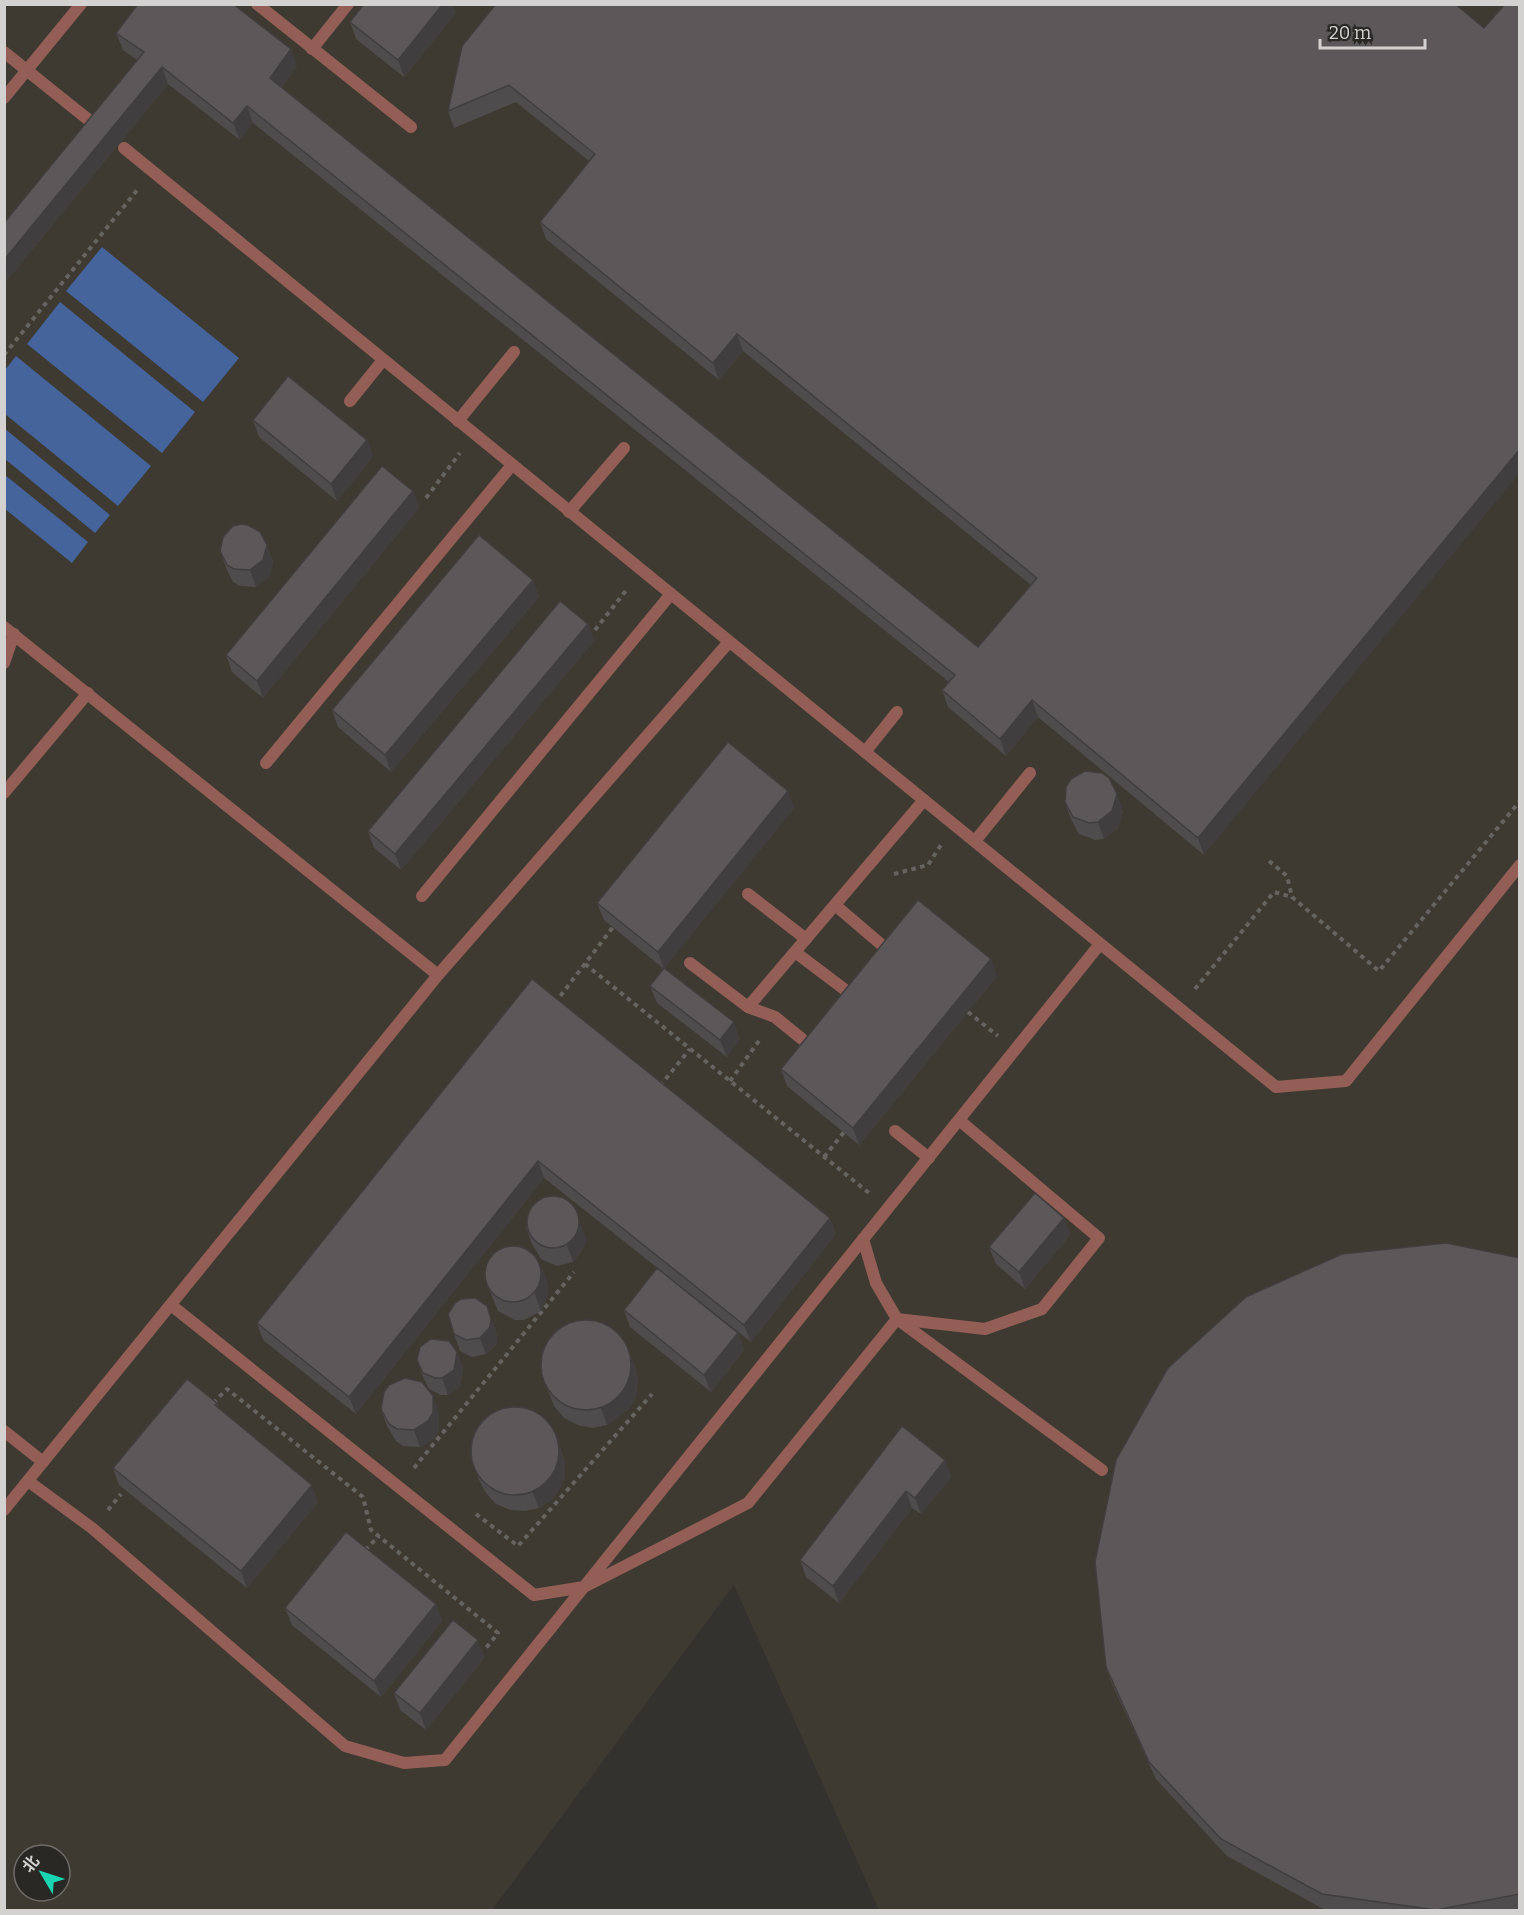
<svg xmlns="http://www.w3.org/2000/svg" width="1524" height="1915" font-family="Bitter,'Noto Sans SC',serif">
  <rect width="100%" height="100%" fill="#34322f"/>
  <!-- built -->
  <path fill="#3e3a31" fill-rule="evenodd" d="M5 5H1519V1910H879L734 1585 492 1910H5ZM24 1855H60V1891H24Z"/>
  <!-- water -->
  <g fill="#44649b">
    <path d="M102 247 239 358 203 402 66 291Z"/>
    <path d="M60 302 195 412 162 453 27 344Z"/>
    <path d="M16 356 151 466 118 506 5 414V370Z"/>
    <path d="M4 428 110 515 95 533 5 459Z"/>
    <path d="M5 475 88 542 72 563 5 509Z"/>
  </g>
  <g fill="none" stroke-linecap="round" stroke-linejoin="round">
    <!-- path -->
    <g stroke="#666461" stroke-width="4" stroke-dasharray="4.5 4.5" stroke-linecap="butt">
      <path d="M4 355 138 189"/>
      <path d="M426 498 460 453"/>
      <path d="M595 630 628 588"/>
      <path d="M1269 861 1287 876 1292 897 1379 971 1520 801"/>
      <path d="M894 874 928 865 941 845"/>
      <path d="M585 964 869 1193"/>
      <path d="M1195 989 1274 892 1292 897"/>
      <path d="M555 1003 613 927"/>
      <path d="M968 1012 998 1036"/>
      <path d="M730 1081 761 1038"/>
      <path d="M660 1086 690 1049"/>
      <path d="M824 1157 844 1132"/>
      <path d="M213 1403 227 1389 363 1497 371 1530 498 1633 486 1648"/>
      <path d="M414 1468 574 1272"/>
      <path d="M108 1510 121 1494"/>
      <path d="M476 1514 518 1546 652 1394"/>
      <path d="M365 1550 379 1536"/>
    </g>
    <!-- lane -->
    <g stroke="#925e56" stroke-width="12">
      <path d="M257 4 411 127"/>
      <path d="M312 49 348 4"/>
      <path d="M4 52 95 125"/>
      <path d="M4 98 81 4"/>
      <path d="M124 148 1276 1087 1346 1081 1520 865"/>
      <path d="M350 401 383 360"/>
      <path d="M458 421 514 352"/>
      <path d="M569 512 624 448"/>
      <path d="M4 627 438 975"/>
      <path d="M4 663 14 634"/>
      <path d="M865 752 897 712"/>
      <path d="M266 763 512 465"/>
      <path d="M4 793 88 693"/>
      <path d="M975 841 1030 773"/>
      <path d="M748 894 806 939"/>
      <path d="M422 896 671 594"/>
      <path d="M835 905 883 946"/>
      <path d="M795 952 848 992"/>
      <path d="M690 963 748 1007 775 1017 802 1039"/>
      <path d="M748 1007 924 800"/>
      <path d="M895 1131 929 1158"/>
      <path d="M863 1239 876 1283 897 1319 1102 1470"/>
      <path d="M171 1305 534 1595 584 1587 748 1503 897 1319 985 1329 1042 1309 1099 1238 959 1120"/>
      <path d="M4 1431 43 1462"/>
      <path d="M28 1481 92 1528 345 1746 404 1763 445 1760 1100 944"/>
      <path d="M4 1510 438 975 729 642"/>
    </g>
  </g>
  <!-- wall -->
  <g fill="#4f4c4d">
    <path d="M364 4H453L456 13 404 77 356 39 350 22Z"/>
    <path d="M496 4H1455L1204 855 1038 717 1006 756 948 707 942 690 949 682 253 123 240 140 168 84 4 284V223L137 60 123 50 116 33 297 66 281 88 978 647 1031 585 743 351 719 380 546 239 540 222 589 161 516 102 454 128 448 111Z"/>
    <path d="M253 420 367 440 373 457 337 501 259 437Z"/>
    <path d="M413 491 419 508 263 698 232 672 226 655Z"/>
    <path d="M267 545 273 562 269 577 256 587 240 586 233 582 226 568 220 551Z"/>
    <path d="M533 580 539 597 391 772 338 727 332 710Z"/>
    <path d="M588 624 594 641 401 870 374 848 368 831Z"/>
    <path d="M1065 802 1123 811 1118 828 1104 839 1095 840 1079 834 1071 819Z"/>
    <path d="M794 808 664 968 740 1039 727 1057 657 1003 650 986 664 969 604 920 597 903Z"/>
    <path d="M997 976 859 1145 787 1086 781 1069Z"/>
    <path d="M532 979 830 1218 836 1234 751 1342 544 1178 356 1414 263 1340 257 1323Z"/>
    <path d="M1064 1218 1070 1235 1025 1289 996 1264 989 1247Z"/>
    <path d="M526 1227 586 1238 584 1247 573 1262 557 1266 541 1259 532 1244Z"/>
    <path d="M1520 1258V1911H1327L1227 1856 1156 1779 1112 1684 1106 1667Z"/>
    <path d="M484 1277 548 1284V1294L541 1311 524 1320H515L498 1311Z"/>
    <path d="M624 1310 738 1333 744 1350 711 1392 630 1327Z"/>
    <path d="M493 1323 497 1336 496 1344 486 1354 472 1357 460 1351 454 1334Z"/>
    <path d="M457 1352 463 1369 460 1387 448 1395H441L429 1389 423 1377 417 1360Z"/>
    <path d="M635 1366 638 1381 636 1395 630 1408 607 1425 593 1428 578 1425 564 1418 554 1406 542 1374Z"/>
    <path d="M217 1403 219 1409 318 1502 247 1588 119 1485 113 1468Z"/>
    <path d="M381 1409 439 1413V1430L435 1438 420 1447 403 1446 396 1441 387 1426Z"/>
    <path d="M555 1432 565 1462V1476L559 1490 551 1500 539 1508 525 1511 510 1510 496 1504 486 1493 479 1480 473 1463Z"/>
    <path d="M945 1460 951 1477 921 1514 912 1508 839 1603 806 1577 800 1560Z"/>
    <path d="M436 1604 442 1621 381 1697 292 1625 285 1608Z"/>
    <path d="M485 1657 426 1730 400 1710 394 1693Z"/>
  </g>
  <!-- shaded-wall -->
  <g fill="#403e3e">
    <path d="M443 4H453L456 13 404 77 398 60Z"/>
    <path d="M291 49 297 66 276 95 270 78Z"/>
    <path d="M162 67 168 84 4 284V260Z"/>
    <path d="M247 106 253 123 240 140 233 123Z"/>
    <path d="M737 334 743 351 719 380 713 363Z"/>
    <path d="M367 440 373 457 337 501 331 484Z"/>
    <path d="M1520 449V473L1204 855 1198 838Z"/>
    <path d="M413 491 419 508 263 698 257 681Z"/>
    <path d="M267 545 273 562 269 577 256 587 250 570Z"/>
    <path d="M533 580 539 597 391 772 385 755Z"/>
    <path d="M588 624 594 641 401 870 395 854Z"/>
    <path d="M1032 700 1038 717 1006 756 1000 739Z"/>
    <path d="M788 791 794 808 664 969 658 952Z"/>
    <path d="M1117 794 1123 811 1118 828 1104 839 1098 822Z"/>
    <path d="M991 959 997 976 859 1145 853 1128Z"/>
    <path d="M734 1022 740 1039 727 1057 720 1040Z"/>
    <path d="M538 1161 544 1178 356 1414 349 1397Z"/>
    <path d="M830 1218 836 1234 751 1342 744 1325Z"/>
    <path d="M1064 1218 1070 1235 1025 1289 1019 1272Z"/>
    <path d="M579 1221 586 1238 584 1247 573 1262 567 1245Z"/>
    <path d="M542 1267 548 1284V1294L541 1311 535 1294Z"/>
    <path d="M487 1306 497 1336 496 1344 486 1354 480 1338Z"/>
    <path d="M738 1333 744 1350 711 1392 704 1375Z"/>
    <path d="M629 1350 635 1366 638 1381 636 1395 630 1408 607 1425 601 1408Z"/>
    <path d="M457 1352 463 1369 460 1387 448 1395 442 1378Z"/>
    <path d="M433 1396 439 1413V1430L435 1438 420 1447 414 1430Z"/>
    <path d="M555 1432 565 1462V1476L559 1490 551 1500 539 1508 532 1491Z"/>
    <path d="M945 1460 951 1477 921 1514 915 1498Z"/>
    <path d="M312 1485 318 1502 247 1588 241 1571Z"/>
    <path d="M906 1491 912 1508 839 1603 833 1586Z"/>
    <path d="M436 1604 442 1621 381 1697 374 1681Z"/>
    <path d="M478 1640 485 1657 426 1730 420 1713Z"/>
  </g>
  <!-- building -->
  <g fill="#5c5859" stroke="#403e3e" stroke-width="1.5">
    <path d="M138 4H233L291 49 270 78 978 647 1037 578 737 334 713 363 540 222 595 154 509 85 448 111 462 46 496 4H1455L1484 28 1505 4H1520V449L1198 838 1032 700 1000 739 942 690 955 675 247 106 233 123 162 67 4 260V223L144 52 116 33Z"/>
    <path d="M364 4H443L398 60 350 22Z"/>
    <path d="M288 376 367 440 331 484 253 420Z"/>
    <path d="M382 466 413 491 257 681 226 655Z"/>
    <path d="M241 524 248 525 260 532 267 545 263 560 250 570 234 569 227 565 220 551 223 537 233 526Z"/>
    <path d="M479 535 533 580 385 755 332 710Z"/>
    <path d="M560 601 588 624 395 854 368 831Z"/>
    <path d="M728 742 788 791 658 952 597 903Z"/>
    <path d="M1085 771 1102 773 1109 778 1117 794 1112 811 1098 822 1089 823 1073 817 1065 802 1066 787 1071 779Z"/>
    <path d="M918 900 991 959 853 1128 781 1069Z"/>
    <path d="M664 968 734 1022 720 1040 650 986Z"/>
    <path d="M532 979 830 1218 744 1325 538 1161 349 1397 257 1323Z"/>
    <path d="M1035 1193 1064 1218 1019 1272 989 1247Z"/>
    <circle cx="553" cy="1222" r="26"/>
    <path d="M1446 1243 1520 1258V1894L1436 1910 1322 1894 1221 1839 1149 1762 1106 1667 1095 1562 1116 1460 1168 1368 1246 1297 1342 1254Z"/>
    <circle cx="513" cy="1274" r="28"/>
    <path d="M657 1268 738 1333 704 1375 624 1310Z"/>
    <path d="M475 1298 487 1306 491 1319 490 1327 480 1338 466 1340 454 1334 448 1314 455 1303 461 1299Z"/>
    <circle cx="586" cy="1365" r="45"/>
    <path d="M431 1339 449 1341 457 1352 454 1370 442 1378H435L423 1373 417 1360 420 1347Z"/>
    <path d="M405 1378 422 1382 433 1396V1413L428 1421 414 1430 397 1429 389 1424 381 1409 384 1392 389 1385Z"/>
    <path d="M187 1379 217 1403 215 1405 312 1485 241 1571 113 1468Z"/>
    <circle cx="515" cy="1451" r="44"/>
    <path d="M902 1426 945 1460 915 1498 906 1491 833 1586 800 1560Z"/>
    <path d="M346 1532 436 1604 374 1681 285 1608Z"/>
    <path d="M453 1620 478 1640 420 1713 394 1693Z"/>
  </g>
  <!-- border -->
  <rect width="1524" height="1915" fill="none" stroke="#d3d2d0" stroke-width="12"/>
  <!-- north arrow -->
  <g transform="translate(42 1873) rotate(309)"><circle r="28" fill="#2a2825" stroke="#6e6c69" stroke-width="1.5"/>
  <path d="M0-4.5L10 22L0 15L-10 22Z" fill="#19d5b2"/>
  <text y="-9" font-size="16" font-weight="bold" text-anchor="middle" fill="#d3d2d0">北</text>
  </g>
  <!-- scale -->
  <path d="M1320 39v9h105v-9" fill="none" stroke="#d3d2d0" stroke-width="3"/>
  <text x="1329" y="39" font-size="18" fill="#d3d2d0" stroke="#2a2825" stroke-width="4.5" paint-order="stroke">20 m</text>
</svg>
